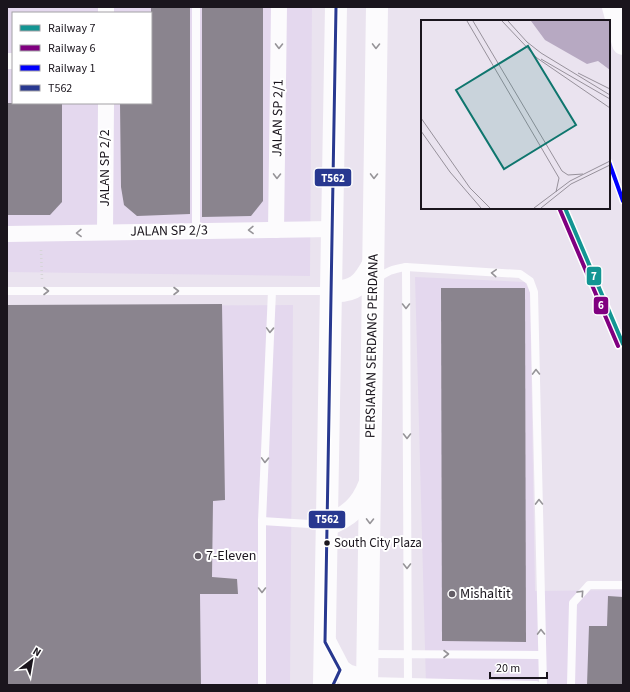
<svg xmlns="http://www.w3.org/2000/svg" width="630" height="692" font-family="'Source Sans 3',sans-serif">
  <rect width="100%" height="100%" fill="#eae3ef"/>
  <!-- built -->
  <g fill="#e4d8ee" fill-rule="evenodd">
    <path d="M7 7H312L310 276 7 272ZM13 13H151V103H13Z"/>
    <path d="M415 277 525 282 530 292 535 591 623 590V685H426Z"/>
    <path d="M293 305 290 685H7V306Z"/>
  </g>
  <!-- building -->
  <g fill="#8a848e">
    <path d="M151 7H190V214L137 216 124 205 121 187 120 103H151Z"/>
    <path d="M202 7H263V201L251 216 202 217Z"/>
    <path d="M7 103H62V202L50 215H7Z"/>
    <path d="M441 288H525L526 642 442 641Z"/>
    <path d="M222 304 225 500 213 501 212 577 237 579 238 594H200L201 685H7V305Z"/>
    <path d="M608 596 623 597V685H587L589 626H607Z"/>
  </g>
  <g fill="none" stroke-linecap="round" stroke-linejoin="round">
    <!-- path -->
    <path stroke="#d6d5d8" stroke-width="2.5" stroke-dasharray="1 3" stroke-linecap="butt" d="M41 250 42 279"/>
    <!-- lane -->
    <g stroke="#fcfbfd" stroke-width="8">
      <path d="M196 231V7"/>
      <path d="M406 267 408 685"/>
      <path d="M377 280C385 271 394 269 406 267L520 274 530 281 534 292 543 685"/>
      <path d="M7 291H330"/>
      <path d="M262 521 325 525"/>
      <path d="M368 654 542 655"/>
      <path d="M369 681 536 685"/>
      <path d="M262 685V521L272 291"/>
      <path d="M571 685 573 603 589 585H623"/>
    </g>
    <!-- street -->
    <g stroke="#fcfbfd" stroke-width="16">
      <path d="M106 13V7"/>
      <path d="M7 61H13"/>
      <path d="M276 230 279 7"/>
      <path d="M105 232 106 103"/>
      <path d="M7 234 332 229"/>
    </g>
    <!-- secondary -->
    <g stroke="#fcfbfd" stroke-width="22">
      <path d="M331 291C355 293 363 283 373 264"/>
      <path d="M327 525C348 517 361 506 369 485"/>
      <path d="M326 643 340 670 347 675 367 681"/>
      <path d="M324 685 336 7"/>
      <path d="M367 685 377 7"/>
    </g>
    <!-- highway -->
    <path stroke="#fcfbfd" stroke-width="22" d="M613 7 623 44"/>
    <!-- bus-1 casing -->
    <g stroke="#fff" stroke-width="6">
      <path id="bus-1" d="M333 685 340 670 325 642 336 7"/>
    </g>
    <!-- bus-1 -->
    <use href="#bus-1" stroke="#283890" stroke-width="3"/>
    <!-- rail-1 casing -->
    <g stroke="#fff" stroke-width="7">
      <path id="rail-1" d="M565 208 623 344"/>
    </g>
    <!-- rail-2 casing -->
    <g stroke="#fff" stroke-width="7">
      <path id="rail-2" d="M560 210 618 346"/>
    </g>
    <!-- rail-3 casing -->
    <g stroke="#fff" stroke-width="7">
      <path id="rail-3" d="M609 162 623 201"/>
    </g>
    <!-- rail-1 -->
    <use href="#rail-1" stroke="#139593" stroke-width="4"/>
    <!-- rail-2 -->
    <use href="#rail-2" stroke="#800080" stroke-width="4"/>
    <!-- rail-3 -->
    <use href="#rail-3" stroke="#00f" stroke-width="4"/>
  </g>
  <!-- one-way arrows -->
  <defs><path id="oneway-chevron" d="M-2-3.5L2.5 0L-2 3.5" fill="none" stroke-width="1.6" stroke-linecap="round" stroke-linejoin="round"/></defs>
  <g stroke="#969498">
    <use href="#oneway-chevron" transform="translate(279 46) rotate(91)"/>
    <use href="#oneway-chevron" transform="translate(376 46) rotate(91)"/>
    <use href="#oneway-chevron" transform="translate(277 176) rotate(91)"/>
    <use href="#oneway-chevron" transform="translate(374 176) rotate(91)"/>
    <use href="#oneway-chevron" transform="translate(251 230) rotate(179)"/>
    <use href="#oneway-chevron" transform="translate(79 233) rotate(179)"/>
    <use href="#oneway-chevron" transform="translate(494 273) rotate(-176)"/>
    <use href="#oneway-chevron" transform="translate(46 291)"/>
    <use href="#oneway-chevron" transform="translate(176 291)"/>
    <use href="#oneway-chevron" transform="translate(406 306) rotate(90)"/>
    <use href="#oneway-chevron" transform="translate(270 330) rotate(92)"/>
    <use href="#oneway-chevron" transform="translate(536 372) rotate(-91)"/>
    <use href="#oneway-chevron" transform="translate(407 436) rotate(90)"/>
    <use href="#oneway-chevron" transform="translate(265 460) rotate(92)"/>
    <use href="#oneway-chevron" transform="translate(539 502) rotate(-91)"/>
    <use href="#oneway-chevron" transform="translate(370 521) rotate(91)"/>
    <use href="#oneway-chevron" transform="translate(407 566) rotate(90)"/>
    <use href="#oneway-chevron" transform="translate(262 590) rotate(90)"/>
    <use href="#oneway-chevron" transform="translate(581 593) rotate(-47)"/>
    <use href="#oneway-chevron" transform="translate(541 632) rotate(-91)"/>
    <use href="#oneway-chevron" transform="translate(446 654)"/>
  </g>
  <!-- markers -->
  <circle fill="#1a151d" stroke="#fff" stroke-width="1.5" cx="327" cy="543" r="3.5"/>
  <g fill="#635d66" stroke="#fff" stroke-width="1.5">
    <circle cx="198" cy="556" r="4"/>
    <circle cx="452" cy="594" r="4"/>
  </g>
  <g text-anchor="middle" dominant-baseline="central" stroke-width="4" stroke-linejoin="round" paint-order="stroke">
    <!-- bus labels -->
    <g font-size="13" fill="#1a151d" stroke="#fff" text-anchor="start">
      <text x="334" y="543">South City Plaza</text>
    </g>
    <!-- street labels -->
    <g font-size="14" fill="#1a151d" stroke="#fff">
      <text transform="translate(278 118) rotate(-89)">JALAN SP 2/1</text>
      <text transform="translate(105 168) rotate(-90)">JALAN SP 2/2</text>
      <text transform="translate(169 231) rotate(-1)">JALAN SP 2/3</text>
      <text transform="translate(372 346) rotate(-89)">PERSIARAN SERDANG PERDANA</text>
    </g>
    <!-- poi labels -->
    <g font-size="14" fill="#1a151d" stroke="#fff" text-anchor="start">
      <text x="206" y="556">7-Eleven</text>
      <text x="460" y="594">Mishaltit</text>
    </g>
  </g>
  <!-- overview -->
  <g transform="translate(421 20)">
    <rect width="189" height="189" fill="#eae3ef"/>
    <path d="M110 1H189V50L177 41 166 44 124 20Z" fill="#b7a9c2"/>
    <path fill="none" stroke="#97919b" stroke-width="1" d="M46 1 138 158 135 172M52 1 141 151 147 155 162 154M81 1 116 38 189 88M87 1 106 22 120 33 189 75M120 39 189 79M157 53 189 69M0 98 49 168 69 188M0 111 29 152 60 188M113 188 149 161 189 141M120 188 150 164 189 145"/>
    <path fill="#0f766e" fill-opacity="0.15" stroke="#0f766e" stroke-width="2" d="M107 26 155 105 83 149 35 70Z"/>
    <rect width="189" height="189" fill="none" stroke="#1a151d" stroke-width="2"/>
  </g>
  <g stroke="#fff" stroke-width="1.5">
    <rect x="314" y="168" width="38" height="19" rx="4" fill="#283890"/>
    <rect x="586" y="266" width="16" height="20" rx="4" fill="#139593"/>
    <rect x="593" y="296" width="16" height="19" rx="4" fill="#800080"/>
    <rect x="308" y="510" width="38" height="19" rx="4" fill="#283890"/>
  </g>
  <g font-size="11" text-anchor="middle" font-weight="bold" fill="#fff">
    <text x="333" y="182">T562</text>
    <text x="594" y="280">7</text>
    <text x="601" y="309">6</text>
    <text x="327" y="523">T562</text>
  </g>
  <!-- border -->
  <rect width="630" height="692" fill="none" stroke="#1a151d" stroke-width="16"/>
  <!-- legend -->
  <rect x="12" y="12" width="140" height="92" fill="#ffffff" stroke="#a3a1a5"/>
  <rect x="20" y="25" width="20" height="6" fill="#139593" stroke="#a3a1a5"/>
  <text x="48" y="32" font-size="12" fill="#1a151d">Railway 7</text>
  <rect x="20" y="45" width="20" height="6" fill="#800080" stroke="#a3a1a5"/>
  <text x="48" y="52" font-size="12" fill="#1a151d">Railway 6</text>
  <rect x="20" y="65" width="20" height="6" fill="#0000ff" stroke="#a3a1a5"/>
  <text x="48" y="72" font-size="12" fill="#1a151d">Railway 1</text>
  <rect x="20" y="85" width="20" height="6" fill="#283890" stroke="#a3a1a5"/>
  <text x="48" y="92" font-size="12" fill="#1a151d">T562</text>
  <!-- north arrow -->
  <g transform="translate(32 660) rotate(31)" stroke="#ffffff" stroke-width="3" paint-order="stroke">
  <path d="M0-3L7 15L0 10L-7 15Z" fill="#1a151d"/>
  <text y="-6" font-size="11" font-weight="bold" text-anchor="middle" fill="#1a151d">N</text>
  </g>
  <!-- scale -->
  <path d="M490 672v6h57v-6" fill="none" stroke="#1a151d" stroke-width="2"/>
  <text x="496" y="672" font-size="12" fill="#1a151d" stroke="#ffffff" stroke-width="3" paint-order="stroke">20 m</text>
</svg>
